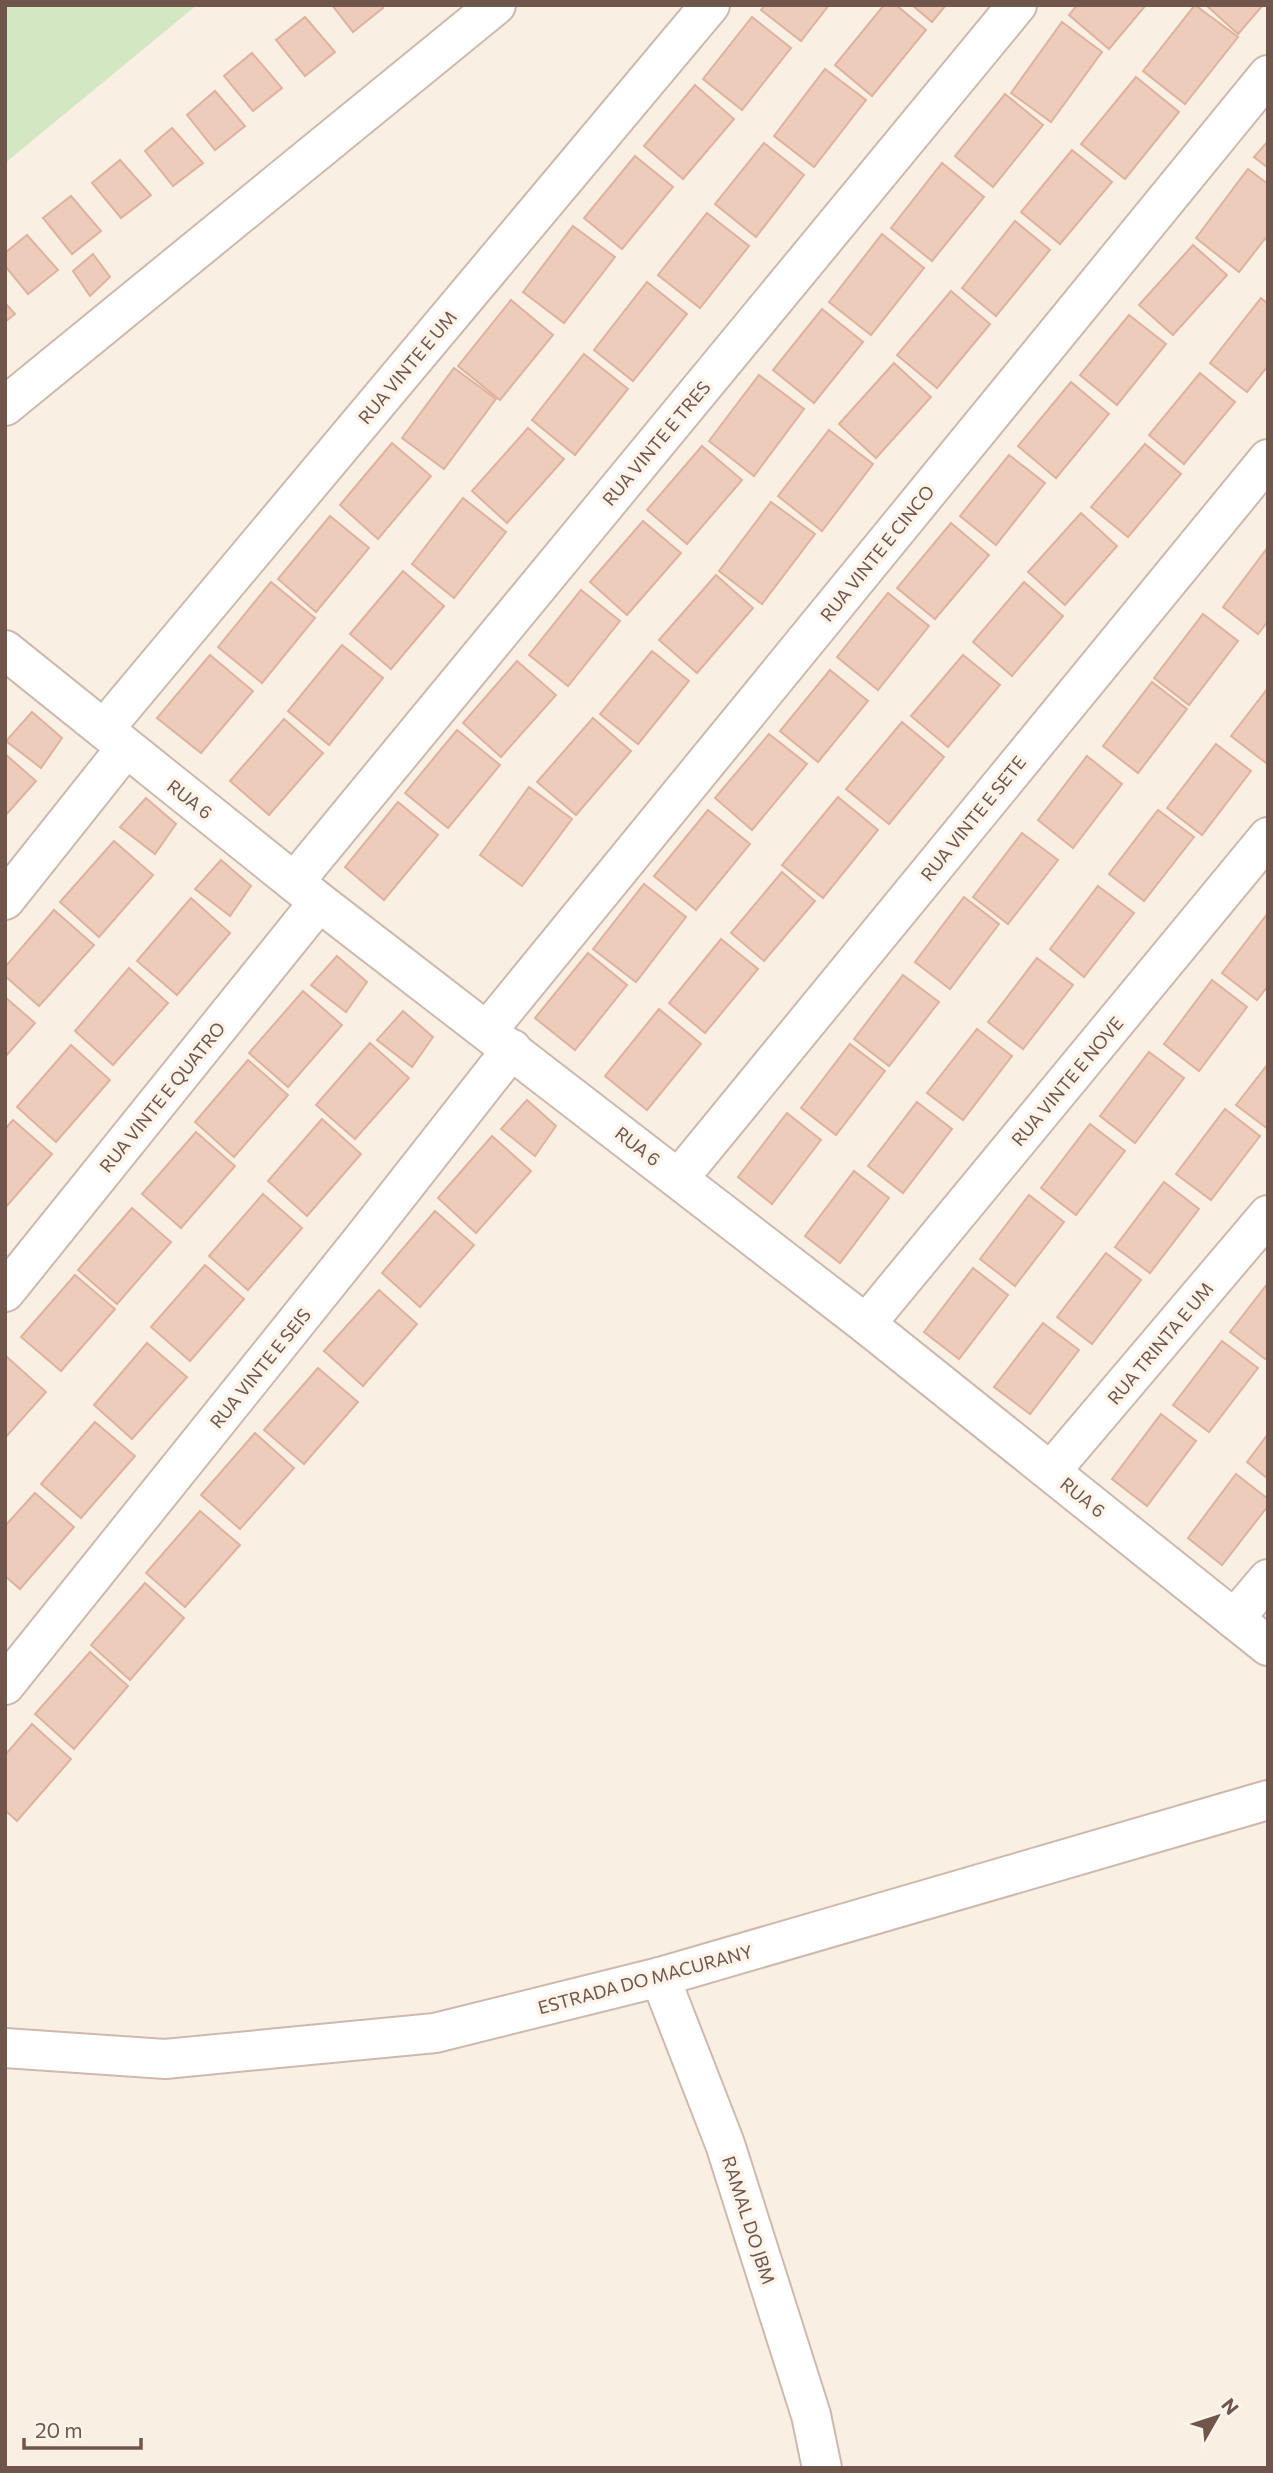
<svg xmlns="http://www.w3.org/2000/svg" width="1273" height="2473" font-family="Commissioner,sans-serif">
  <rect width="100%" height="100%" fill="#faefe3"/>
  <!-- green -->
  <path fill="#d4e7c3" d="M5 5H197L5 163Z"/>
  <!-- building -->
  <g fill="#eeccbc" stroke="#dfb29e" stroke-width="2">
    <path d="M332 5H381L383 8 353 32Z"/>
    <path d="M765 5H829L801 41 761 10Z"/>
    <path d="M884 5H896L926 30 872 96 835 65Z"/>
    <path d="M912 5H946L932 22Z"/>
    <path d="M1077 5H1146L1109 49 1069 15Z"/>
    <path d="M1195 5 1238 37 1185 104 1143 71Z"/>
    <path d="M1206 5H1263L1238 34Z"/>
    <path d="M305 17 335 52 305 76 276 40Z"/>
    <path d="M752 17 791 48 742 110 703 79Z"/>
    <path d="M1062 22 1102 52 1051 122 1011 93Z"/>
    <path d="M252 53 282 88 253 111 224 76Z"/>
    <path d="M825 69 866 100 814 167 774 136Z"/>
    <path d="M1136 77 1179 112 1125 179 1081 144Z"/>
    <path d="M695 85 734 119 683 179 644 146Z"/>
    <path d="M215 91 245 126 215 150 187 115Z"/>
    <path d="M1005 94 1043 125 993 187 955 156Z"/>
    <path d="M172 128 203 163 173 186 145 151Z"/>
    <path d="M1268 141V168L1254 157Z"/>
    <path d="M764 143 804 175 756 237 715 204Z"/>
    <path d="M1072 150 1112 182 1060 244 1021 212Z"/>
    <path d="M635 156 673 187 622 249 584 218Z"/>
    <path d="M120 160 151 195 121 218 92 183Z"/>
    <path d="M942 163 984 197 932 261 891 228Z"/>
    <path d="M1248 169 1268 184V235L1239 272 1196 238Z"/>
    <path d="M71 196 101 231 72 254 43 218Z"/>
    <path d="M707 213 749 246 700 308 658 275Z"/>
    <path d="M1015 221 1050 250 996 316 962 288Z"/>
    <path d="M573 226 615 257 564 323 523 292Z"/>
    <path d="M882 234 924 268 871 335 829 302Z"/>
    <path d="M27 235 58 270 28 294 5 266V253Z"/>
    <path d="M1193 245 1227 275 1173 335 1139 305Z"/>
    <path d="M93 254 110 277 90 296 73 271Z"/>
    <path d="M647 282 687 314 633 381 594 350Z"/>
    <path d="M951 291 990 324 937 388 897 355Z"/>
    <path d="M1261 298 1268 304V366L1247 392 1210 363Z"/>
    <path d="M511 300 553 335 500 400 458 366Z"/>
    <path d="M5 303 15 314 5 322Z"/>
    <path d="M822 309 863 342 814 403 773 370Z"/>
    <path d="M1129 315 1166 344 1117 405 1080 375Z"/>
    <path d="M584 354 628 389 575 455 532 420Z"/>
    <path d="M894 363 931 397 876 458 839 424Z"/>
    <path d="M454 368 496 399 444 469 402 438Z"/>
    <path d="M1200 373 1235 402 1184 464 1149 435Z"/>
    <path d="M759 375 804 409 754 476 709 441Z"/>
    <path d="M1071 382 1109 414 1056 478 1018 446Z"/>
    <path d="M528 428 564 459 507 523 472 491Z"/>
    <path d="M829 430 873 464 822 531 778 496Z"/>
    <path d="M392 443 431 476 378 539 340 505Z"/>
    <path d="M1145 444 1181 474 1128 537 1091 507Z"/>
    <path d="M702 446 742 480 687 544 647 510Z"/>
    <path d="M1009 455 1045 483 996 545 960 516Z"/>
    <path d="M463 498 506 532 454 598 412 564Z"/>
    <path d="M771 502 815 534 762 604 719 571Z"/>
    <path d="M1081 513 1117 546 1065 605 1028 572Z"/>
    <path d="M330 516 369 548 316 612 278 579Z"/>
    <path d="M643 521 681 553 627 615 590 582Z"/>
    <path d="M951 523 989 555 935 619 897 588Z"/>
    <path d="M1268 547V621L1258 634 1223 607Z"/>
    <path d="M403 571 444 606 391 669 350 634Z"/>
    <path d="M716 575 753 608 697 673 659 640Z"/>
    <path d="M271 582 315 618 262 683 218 647Z"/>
    <path d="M1024 582 1063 616 1012 676 973 642Z"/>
    <path d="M581 590 620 621 568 686 529 655Z"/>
    <path d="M888 593 929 626 878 690 837 657Z"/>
    <path d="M1203 614 1238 641 1189 705 1154 678Z"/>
    <path d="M342 645 383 678 329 745 288 711Z"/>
    <path d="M652 651 689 681 638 744 600 714Z"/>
    <path d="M210 655 253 691 201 753 157 718Z"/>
    <path d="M963 655 1000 685 948 747 911 716Z"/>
    <path d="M517 661 556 695 501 757 463 723Z"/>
    <path d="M830 670 868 701 818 762 780 731Z"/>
    <path d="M1152 682 1187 709 1138 773 1103 746Z"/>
    <path d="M1268 688V761L1266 763 1231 736Z"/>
    <path d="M32 712 62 738 41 768 6 741Z"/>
    <path d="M593 718 631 751 576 815 537 782Z"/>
    <path d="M284 719 323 753 269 815 230 781Z"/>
    <path d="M902 722 944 757 889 824 846 789Z"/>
    <path d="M457 730 500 765 448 828 405 793Z"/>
    <path d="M769 734 807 764 752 830 715 798Z"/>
    <path d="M1216 744 1251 771 1202 835 1167 808Z"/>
    <path d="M5 754 36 781 5 816Z"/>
    <path d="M1087 756 1122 784 1073 848 1038 820Z"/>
    <path d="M529 787 572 819 522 886 480 855Z"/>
    <path d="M838 797 878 830 823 898 782 865Z"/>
    <path d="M146 798 176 824 155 854 120 827Z"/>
    <path d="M398 802 438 835 384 900 345 867Z"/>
    <path d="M708 810 750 844 696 910 654 876Z"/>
    <path d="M1158 810 1194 837 1144 901 1109 874Z"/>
    <path d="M1022 833 1058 860 1008 924 973 897Z"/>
    <path d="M114 841 153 875 99 937 60 902Z"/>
    <path d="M221 860 251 886 230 916 195 889Z"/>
    <path d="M782 872 815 901 764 961 731 933Z"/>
    <path d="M644 884 686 917 636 982 593 949Z"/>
    <path d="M1098 886 1134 913 1084 977 1050 949Z"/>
    <path d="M964 897 999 924 950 989 915 962Z"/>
    <path d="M191 898 230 933 177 995 137 961Z"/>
    <path d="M54 910 94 945 39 1006 5 976V967Z"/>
    <path d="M1268 913V986L1257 1000 1222 973Z"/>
    <path d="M721 939 758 969 705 1033 669 1003Z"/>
    <path d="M588 953 627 985 575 1050 535 1018Z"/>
    <path d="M337 956 367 982 346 1012 311 985Z"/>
    <path d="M1037 958 1073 985 1023 1049 988 1022Z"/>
    <path d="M129 968 168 1003 113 1065 75 1031Z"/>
    <path d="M903 975 939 1002 889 1066 854 1039Z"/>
    <path d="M1212 980 1247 1007 1199 1071 1164 1044Z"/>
    <path d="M303 991 342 1025 288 1087 249 1053Z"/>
    <path d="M5 997 35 1023 5 1057Z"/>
    <path d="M659 1009 701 1044 647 1110 605 1076Z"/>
    <path d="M403 1011 433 1037 412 1067 377 1040Z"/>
    <path d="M977 1029 1012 1056 963 1120 927 1093Z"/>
    <path d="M370 1043 409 1078 355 1139 316 1105Z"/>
    <path d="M850 1044 885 1071 836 1135 801 1108Z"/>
    <path d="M71 1045 110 1080 56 1142 17 1107Z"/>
    <path d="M1149 1052 1184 1078 1135 1143 1100 1116Z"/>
    <path d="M248 1060 288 1095 234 1157 195 1122Z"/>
    <path d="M1268 1064V1129L1236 1105Z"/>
    <path d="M527 1100 556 1126 535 1156 501 1129Z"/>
    <path d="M917 1102 952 1129 903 1193 868 1166Z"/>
    <path d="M1225 1109 1260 1136 1211 1200 1176 1174Z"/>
    <path d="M787 1113 821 1140 772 1204 738 1177Z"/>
    <path d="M322 1119 361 1154 307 1216 268 1181Z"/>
    <path d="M13 1120 52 1154 5 1208V1129Z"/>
    <path d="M1090 1124 1125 1151 1076 1215 1041 1188Z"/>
    <path d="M196 1132 235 1166 181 1228 142 1194Z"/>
    <path d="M492 1136 531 1171 476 1233 438 1198Z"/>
    <path d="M854 1171 889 1198 840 1263 805 1236Z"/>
    <path d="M1164 1182 1199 1209 1150 1273 1115 1247Z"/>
    <path d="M263 1194 302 1228 248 1290 209 1256Z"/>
    <path d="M1029 1195 1064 1222 1015 1286 980 1259Z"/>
    <path d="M132 1208 171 1242 117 1304 78 1270Z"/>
    <path d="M435 1211 474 1245 420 1307 382 1273Z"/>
    <path d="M1106 1253 1141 1280 1092 1344 1057 1317Z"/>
    <path d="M205 1265 244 1299 190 1361 151 1327Z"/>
    <path d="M973 1268 1008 1295 959 1359 924 1332Z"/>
    <path d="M75 1275 115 1309 61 1371 21 1337Z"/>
    <path d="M1268 1283V1356L1265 1359 1230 1332Z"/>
    <path d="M379 1290 417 1324 363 1386 324 1351Z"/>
    <path d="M1043 1323 1079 1350 1030 1414 994 1387Z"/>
    <path d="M1222 1341 1258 1368 1209 1432 1173 1405Z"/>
    <path d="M147 1343 187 1377 132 1439 94 1405Z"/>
    <path d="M7 1357 46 1392 5 1438V1359Z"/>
    <path d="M318 1368 358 1402 304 1464 264 1430Z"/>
    <path d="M1161 1414 1196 1441 1147 1506 1112 1479Z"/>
    <path d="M95 1422 135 1456 81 1518 41 1484Z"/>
    <path d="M255 1433 294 1468 240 1529 201 1495Z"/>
    <path d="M1268 1434V1479L1247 1462Z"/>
    <path d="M1236 1474 1268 1499V1506L1222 1565 1188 1538Z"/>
    <path d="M35 1493 74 1527 20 1589 5 1576V1526Z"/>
    <path d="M200 1511 240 1545 185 1607 146 1573Z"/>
    <path d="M145 1583 184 1618 130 1680 91 1645Z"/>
    <path d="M90 1652 128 1686 74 1749 35 1714Z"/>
    <path d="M32 1724 71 1759 17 1821 5 1810V1755Z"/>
  </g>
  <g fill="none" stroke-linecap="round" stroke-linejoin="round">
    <!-- minor casing -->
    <g stroke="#cdb9ad" stroke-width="42">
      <g id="minor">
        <path d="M5 406 496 5"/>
        <path d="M5 650 319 902 866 1324 1268 1646"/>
        <path d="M104 729 710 5"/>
        <path d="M295 881 1017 5"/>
        <path d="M5 900 125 749"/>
        <path d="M487 1031 1268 75"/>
        <path d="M679 1178 1268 459"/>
        <path d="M5 1292 319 902"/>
        <path d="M866 1324 1268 837"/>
        <path d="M1051 1471 1268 1215"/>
        <path d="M1234 1619 1268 1579"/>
        <path d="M5 1685 363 1239 512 1049"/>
        <path d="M660 1977 725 2144 811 2415 822 2468"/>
      </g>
    </g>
    <!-- tertiary casing -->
    <g stroke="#cdb9ad" stroke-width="42">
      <path id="tertiary" d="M5 2048 165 2059 435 2033 660 1977 1268 1800"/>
    </g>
    <!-- minor -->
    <use href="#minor" stroke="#fff" stroke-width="38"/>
    <!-- tertiary -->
    <use href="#tertiary" stroke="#fff" stroke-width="38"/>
  </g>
  <g text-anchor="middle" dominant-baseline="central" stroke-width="7" stroke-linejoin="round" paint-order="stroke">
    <!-- street labels -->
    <g font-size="18" fill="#70554b" stroke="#fef4e9">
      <text transform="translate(407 367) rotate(-50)">RUA VINTE E UM</text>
      <text transform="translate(656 443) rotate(-50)">RUA VINTE E TRES</text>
      <text transform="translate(877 553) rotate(-51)">RUA VINTE E CINCO</text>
      <text transform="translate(190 799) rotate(38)">RUA 6</text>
      <text transform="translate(973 818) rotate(-51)">RUA VINTE E SETE</text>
      <text transform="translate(1067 1081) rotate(-50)">RUA VINTE E NOVE</text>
      <text transform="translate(162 1097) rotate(-51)">RUA VINTE E QUATRO</text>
      <text transform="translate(638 1146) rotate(38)">RUA 6</text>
      <text transform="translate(1160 1343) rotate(-50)">RUA TRINTA E UM</text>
      <text transform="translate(260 1368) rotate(-51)">RUA VINTE E SEIS</text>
      <text transform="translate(1083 1497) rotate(39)">RUA 6</text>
      <text transform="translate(645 1979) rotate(-15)">ESTRADA DO MACURANY</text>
      <text transform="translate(749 2220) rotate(72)">RAMAL DO JBM</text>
    </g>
  </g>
  <!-- border -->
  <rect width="1273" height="2473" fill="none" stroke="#70554b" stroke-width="14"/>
  <!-- north arrow -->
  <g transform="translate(1217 2417) rotate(51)" stroke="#fef4e9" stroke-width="5" paint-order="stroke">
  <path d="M0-5L12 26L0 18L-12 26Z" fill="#70554b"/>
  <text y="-10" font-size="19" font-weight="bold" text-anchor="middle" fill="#70554b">N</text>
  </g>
  <!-- scale -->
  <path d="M24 2438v10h117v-10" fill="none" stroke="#70554b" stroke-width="3.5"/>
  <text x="35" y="2438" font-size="21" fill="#70554b" stroke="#fef4e9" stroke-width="5" paint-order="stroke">20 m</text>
</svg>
